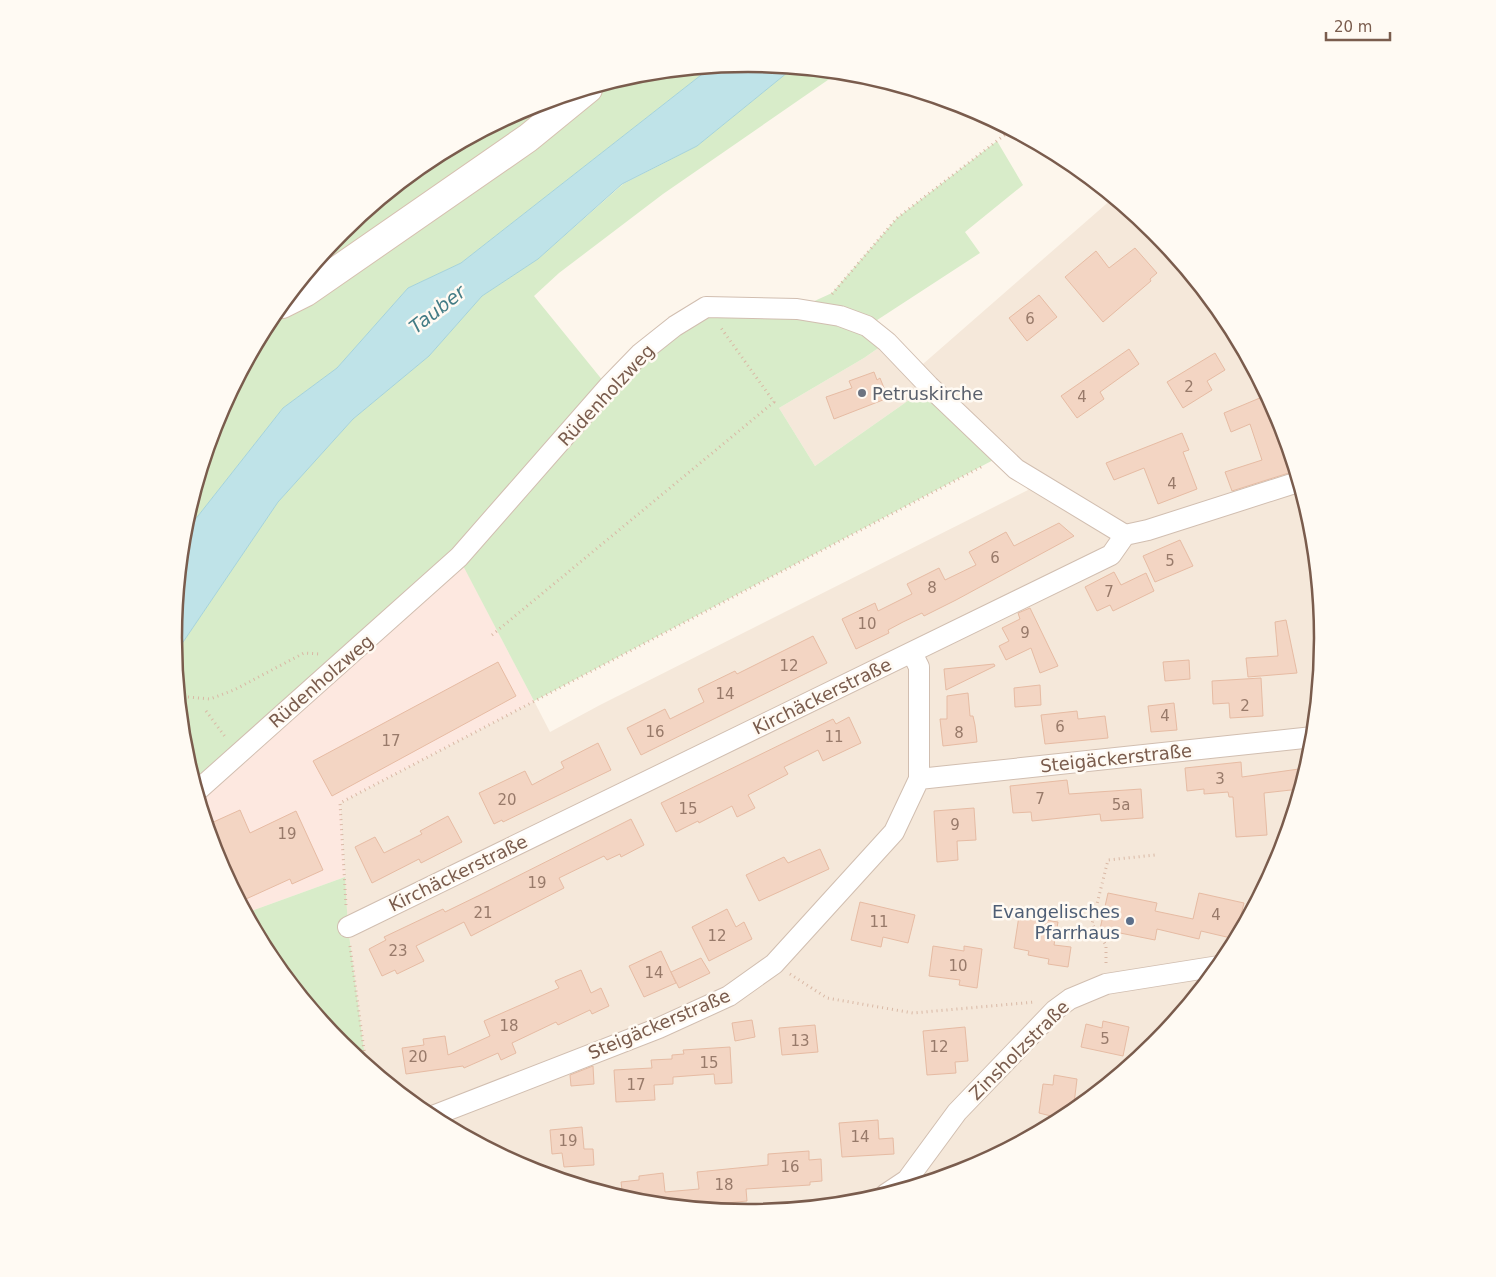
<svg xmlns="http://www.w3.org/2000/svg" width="1496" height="1277" font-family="'DejaVu Sans',sans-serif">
  <rect width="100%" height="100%" fill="#fdf6ec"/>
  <!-- residential -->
  <path fill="#f5e8da" d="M1113 198 1155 232 1226 319 1279 419 1312 527 1323 639 1312 751 1279 859 1226 958 1154 1045 1067 1117 968 1170 860 1202 748 1213 636 1202 528 1169 428 1116 366 1065 348 927 340 803 534 701 550 732 600 705 1028 490 1016 469 929 386 815 466 779 408 864 358 887 342 915 371Z"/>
  <!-- commercial -->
  <path fill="#fde8e0" d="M459 557 534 701 340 803 345 877 246 913 217 858 197 791Z"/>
  <!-- green -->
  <g fill="#d8ecc9">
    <path d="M710 68 461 263 408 288 337 368 283 408 183 535 217 418 270 319 342 232 399 185 449 149 528 107 636 75Z"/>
    <path d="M793 68 838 73 663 194 559 273 534 296 608 387 706 307 797 309 832 293 897 218 997 141 1023 185 965 232 980 253 868 326 887 342 864 358 779 408 815 466 929 386 1001 456 534 701 459 558 200 788 193 780 184 750 175 654 278 502 353 419 429 356 482 296 538 259 623 184 697 146Z"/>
    <path d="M345 877 348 927 366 1065 341 1045 270 958 246 913Z"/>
  </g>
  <!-- water -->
  <path fill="#bfe3e8" stroke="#a5d3da" d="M748 64 793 68 697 146 622 184 538 259 482 296 429 356 353 419 278 502 175 654 173 638 183 535 283 408 337 368 408 288 461 263 710 68Z"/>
  <!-- building -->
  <g fill="#f3d5c3" stroke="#e6bba3">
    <path d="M1135 248 1157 273 1150 279 1151 281 1103 322 1065 277 1096 251 1109 268Z"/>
    <path d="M1039 295 1057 317 1027 341 1009 318Z"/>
    <path d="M1129 349 1139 364 1100 392 1104 399 1077 418 1061 396Z"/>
    <path d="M1215 353 1225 370 1207 381 1212 390 1183 408 1167 382Z"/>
    <path d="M874 372 877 380 880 378 888 398 834 419 826 397 852 388 849 381Z"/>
    <path d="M1267 395 1279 419 1295 471 1232 491 1225 472 1262 460 1250 424 1231 432 1224 413Z"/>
    <path d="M1182 433 1189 450 1183 452 1197 489 1158 504 1144 468 1114 480 1106 463Z"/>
    <path d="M1059 523 1074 536 956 600 924 616 922 613 903 622 888 630 889 633 856 649 842 619 875 603 878 611 912 594 907 584 939 568 945 580 976 565 969 552 1006 532 1014 546Z"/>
    <path d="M1180 540 1193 566 1155 582 1143 556Z"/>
    <path d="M1114 572 1121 585 1146 573 1154 591 1113 611 1110 605 1097 611 1085 587Z"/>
    <path d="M1030 608 1058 666 1040 673 1031 648 1006 660 999 646 1009 641 1002 628 1020 619 1018 613Z"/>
    <path d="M1286 620 1297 673 1248 677 1246 658 1278 656 1275 622Z"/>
    <path d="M813 636 827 663 641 755 627 728 665 709 670 719 704 702 698 689 735 671 737 674Z"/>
    <path d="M1189 660 1190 679 1165 681 1163 662Z"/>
    <path d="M498 662 516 696 332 796 313 761Z"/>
    <path d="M994 664 995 666 946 690 944 669Z"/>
    <path d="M1261 678 1263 716 1230 718 1229 703 1213 704 1212 681Z"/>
    <path d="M1040 685 1041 705 1015 707 1014 688Z"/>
    <path d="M968 693 970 716H973L975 725 977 742 943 746 940 719H947V696Z"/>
    <path d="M1174 703 1177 730 1151 732 1148 706Z"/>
    <path d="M1077 711 1078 719 1105 716 1108 738 1045 744 1041 715Z"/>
    <path d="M849 717 861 743 823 761 818 750 784 767 788 774 748 795 755 808 737 817 732 806 699 823 698 821 676 832 661 803 833 719 836 724Z"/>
    <path d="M598 743 611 770 503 822 502 820 494 824 479 793 525 771 532 785 564 768 561 762Z"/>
    <path d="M1241 762 1242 777 1306 768 1300 789 1264 793 1267 835 1236 837 1233 797H1229L1228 792 1204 794V789L1187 791 1185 768Z"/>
    <path d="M1067 780 1069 794 1141 789 1143 818 1101 821 1100 814 1032 821 1031 812 1013 813 1010 786Z"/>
    <path d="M974 808 976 840 957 841 958 860 937 862 934 811Z"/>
    <path d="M240 810 250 833 296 811 323 870 292 884 290 879 246 899 242 891 236 894 217 858 210 835 213 833 209 824Z"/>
    <path d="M448 816 462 842 421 863 419 859 372 883 355 847 375 837 384 853 422 834 420 831Z"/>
    <path d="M631 819 644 845 621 857 620 854 607 860 604 856 559 878 564 888 471 936 464 922 416 946 424 961 397 974 395 970 382 976 369 949 386 940 384 937 443 909 445 912 480 895Z"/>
    <path d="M820 849 829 869 759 901 746 875 784 857 788 863Z"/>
    <path d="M1108 893 1157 903 1155 911 1193 919 1199 893 1244 903 1235 939 1201 931 1199 939 1157 929 1155 940 1100 929Z"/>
    <path d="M860 902 915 915 908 943 883 937 881 947 851 940Z"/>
    <path d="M727 909 736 927 744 922 752 939 709 961 692 927Z"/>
    <path d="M1019 916 1058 922 1054 945 1071 947 1068 967 1048 964 1049 959 1028 955 1029 951 1014 948Z"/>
    <path d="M933 946 964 951V946L982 949 977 988 959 985 960 980 929 976Z"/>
    <path d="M661 951 676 983 644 997 629 966Z"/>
    <path d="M701 958 710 973 679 988 671 972Z"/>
    <path d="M581 970 591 993 601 988 609 1006 592 1014 590 1010 558 1025 556 1022 512 1043 516 1053 501 1060 498 1053 464 1068 463 1066 406 1074 402 1048 424 1045 423 1039 445 1036 448 1055 490 1036 484 1021 559 988 555 981Z"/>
    <path d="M752 1020 755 1037 735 1041 732 1023Z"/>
    <path d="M1103 1021 1129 1027 1123 1056 1081 1047 1086 1024 1102 1028Z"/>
    <path d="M815 1025 818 1052 782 1055 779 1028Z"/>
    <path d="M965 1027 968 1061 955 1062 956 1073 927 1075 923 1031Z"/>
    <path d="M730 1047 732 1083 715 1084 714 1074 673 1077V1084L654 1085 655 1100 616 1102 614 1070 652 1068 651 1060 672 1059V1055L684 1054 683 1050Z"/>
    <path d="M593 1066 594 1084 571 1086 570 1075Z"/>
    <path d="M1054 1075 1077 1079 1073 1112 1063 1119 1039 1113 1043 1084 1053 1085Z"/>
    <path d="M878 1120 879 1139 893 1138 894 1154 842 1157 839 1123Z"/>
    <path d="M582 1127 584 1149H593L594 1165 564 1167 562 1153 552 1154 550 1130Z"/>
    <path d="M809 1151V1160L821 1159 822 1181 810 1182V1185L746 1189 747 1201 686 1207 636 1202 623 1198 621 1182 639 1180V1176L663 1173 665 1192 699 1189 697 1172 768 1165V1154Z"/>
  </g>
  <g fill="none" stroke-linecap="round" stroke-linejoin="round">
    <!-- street casing -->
    <g stroke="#d1beb0" stroke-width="22">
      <g id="street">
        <path d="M912 653 919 667V779"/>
        <path d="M197 791 459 557 608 387 641 353 675 326 706 307 797 309 840 316 867 326 887 342 929 386 1016 469 1125 535"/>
        <path d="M348 927 1111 555 1125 535 1148 530 1298 482"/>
        <path d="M430 1117 659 1028 729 996 774 964 894 832 919 779 1313 737"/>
        <path d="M886 1194 907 1180 957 1112 1055 1010 1070 999 1106 984 1219 966"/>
      </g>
    </g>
    <!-- secondary casing -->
    <g stroke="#d6c0b0" stroke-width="30">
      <path id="secondary" d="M282 304 306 292 528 138 588 89"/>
    </g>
    <!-- path -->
    <g stroke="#d9b8a5" stroke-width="3" stroke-dasharray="1 4" stroke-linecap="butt">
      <path d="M832 294 897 218 1011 130"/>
      <path d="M492 635 774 402 721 328"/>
      <path d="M188 697 210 699 234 690 304 653 320 654"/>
      <path d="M206 711 226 738"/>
      <path d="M346 905 340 803 983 466"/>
      <path d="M350 946 366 1065"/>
      <path d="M1106 963V945L1092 924 1108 860 1155 855"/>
      <path d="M790 974 827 998 913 1013 1035 1002"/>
    </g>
    <!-- street -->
    <use href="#street" stroke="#fff" stroke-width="20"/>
    <!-- secondary -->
    <use href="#secondary" stroke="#fff" stroke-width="28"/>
  </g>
  <!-- markers -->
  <circle fill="#6b7280" stroke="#fffaf3" stroke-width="2" cx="862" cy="393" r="5"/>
  <circle fill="#5c6f8a" stroke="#fffaf3" stroke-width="2" cx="1130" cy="921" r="5"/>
  <g text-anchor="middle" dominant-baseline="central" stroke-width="5" stroke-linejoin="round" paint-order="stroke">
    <!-- number labels -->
    <g font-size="15" fill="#987a6a">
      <text x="1030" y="319">6</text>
      <text x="1189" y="387">2</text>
      <text x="1082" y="397">4</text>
      <text x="1172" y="484">4</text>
      <text x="995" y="558">6</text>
      <text x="1170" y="561">5</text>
      <text x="932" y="588">8</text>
      <text x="1109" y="592">7</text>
      <text x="867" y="624">10</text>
      <text x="1025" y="633">9</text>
      <text x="789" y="666">12</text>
      <text x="725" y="694">14</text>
      <text x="1245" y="706">2</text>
      <text x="1165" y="716">4</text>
      <text x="1060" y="727">6</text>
      <text x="655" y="732">16</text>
      <text x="959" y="733">8</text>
      <text x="834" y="737">11</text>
      <text x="391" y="741">17</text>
      <text x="1220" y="779">3</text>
      <text x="1040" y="799">7</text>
      <text x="507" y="800">20</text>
      <text x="1121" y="805">5a</text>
      <text x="688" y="809">15</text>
      <text x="955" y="825">9</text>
      <text x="287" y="834">19</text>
      <text x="537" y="883">19</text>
      <text x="483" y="913">21</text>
      <text x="1216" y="915">4</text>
      <text x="879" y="922">11</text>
      <text x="717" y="936">12</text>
      <text x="398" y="951">23</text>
      <text x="958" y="966">10</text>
      <text x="654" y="973">14</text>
      <text x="509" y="1026">18</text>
      <text x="1105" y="1039">5</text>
      <text x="800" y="1041">13</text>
      <text x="939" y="1047">12</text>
      <text x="418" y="1057">20</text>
      <text x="709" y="1063">15</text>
      <text x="636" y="1085">17</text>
      <text x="860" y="1137">14</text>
      <text x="568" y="1141">19</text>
      <text x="790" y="1167">16</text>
      <text x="724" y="1185">18</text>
    </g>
    <!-- worship labels -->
    <g font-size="18" fill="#5b616d" stroke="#fffaf3" text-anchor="start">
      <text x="872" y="393">Petruskirche</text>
    </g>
    <!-- street labels -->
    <g font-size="18" fill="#7a5c4d" stroke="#fffaf3">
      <text transform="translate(606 395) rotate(-47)">Rüdenholzweg</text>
      <text transform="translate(321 681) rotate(-41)">Rüdenholzweg</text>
      <text transform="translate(822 696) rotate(-26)">Kirchäckerstraße</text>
      <text transform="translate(1116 758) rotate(-6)">Steigäckerstraße</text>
      <text transform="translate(458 873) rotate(-26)">Kirchäckerstraße</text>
      <text transform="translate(659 1024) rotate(-23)">Steigäckerstraße</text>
      <text transform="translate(1019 1050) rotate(-45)">Zinsholzstraße</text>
    </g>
    <!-- service labels -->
    <g font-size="18" fill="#4e5e75" stroke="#fffaf3" text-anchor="end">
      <text x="1120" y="911">Evangelisches<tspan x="1120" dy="21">Pfarrhaus</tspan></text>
    </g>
    <!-- water labels -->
    <g font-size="19" font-style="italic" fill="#437c86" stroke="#fffaf3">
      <text transform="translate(437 309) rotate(-38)">Tauber</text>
    </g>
  </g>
  <!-- crop -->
  <path d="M0 0H1496V1277H0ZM182 638a566 566 0 1 1 1132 0a566 566 0 1 1-1132 0Z" fill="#fffaf3" fill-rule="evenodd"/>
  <path fill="none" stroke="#7a5c4d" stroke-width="2.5" d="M182 638a566 566 0 1 1 1132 0a566 566 0 1 1-1132 0Z"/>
  <!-- scale -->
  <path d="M1326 32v8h64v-8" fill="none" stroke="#7a5c4d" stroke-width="2.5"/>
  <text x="1334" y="32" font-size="15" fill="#7a5c4d" stroke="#fffaf3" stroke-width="4" paint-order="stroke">20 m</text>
</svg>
